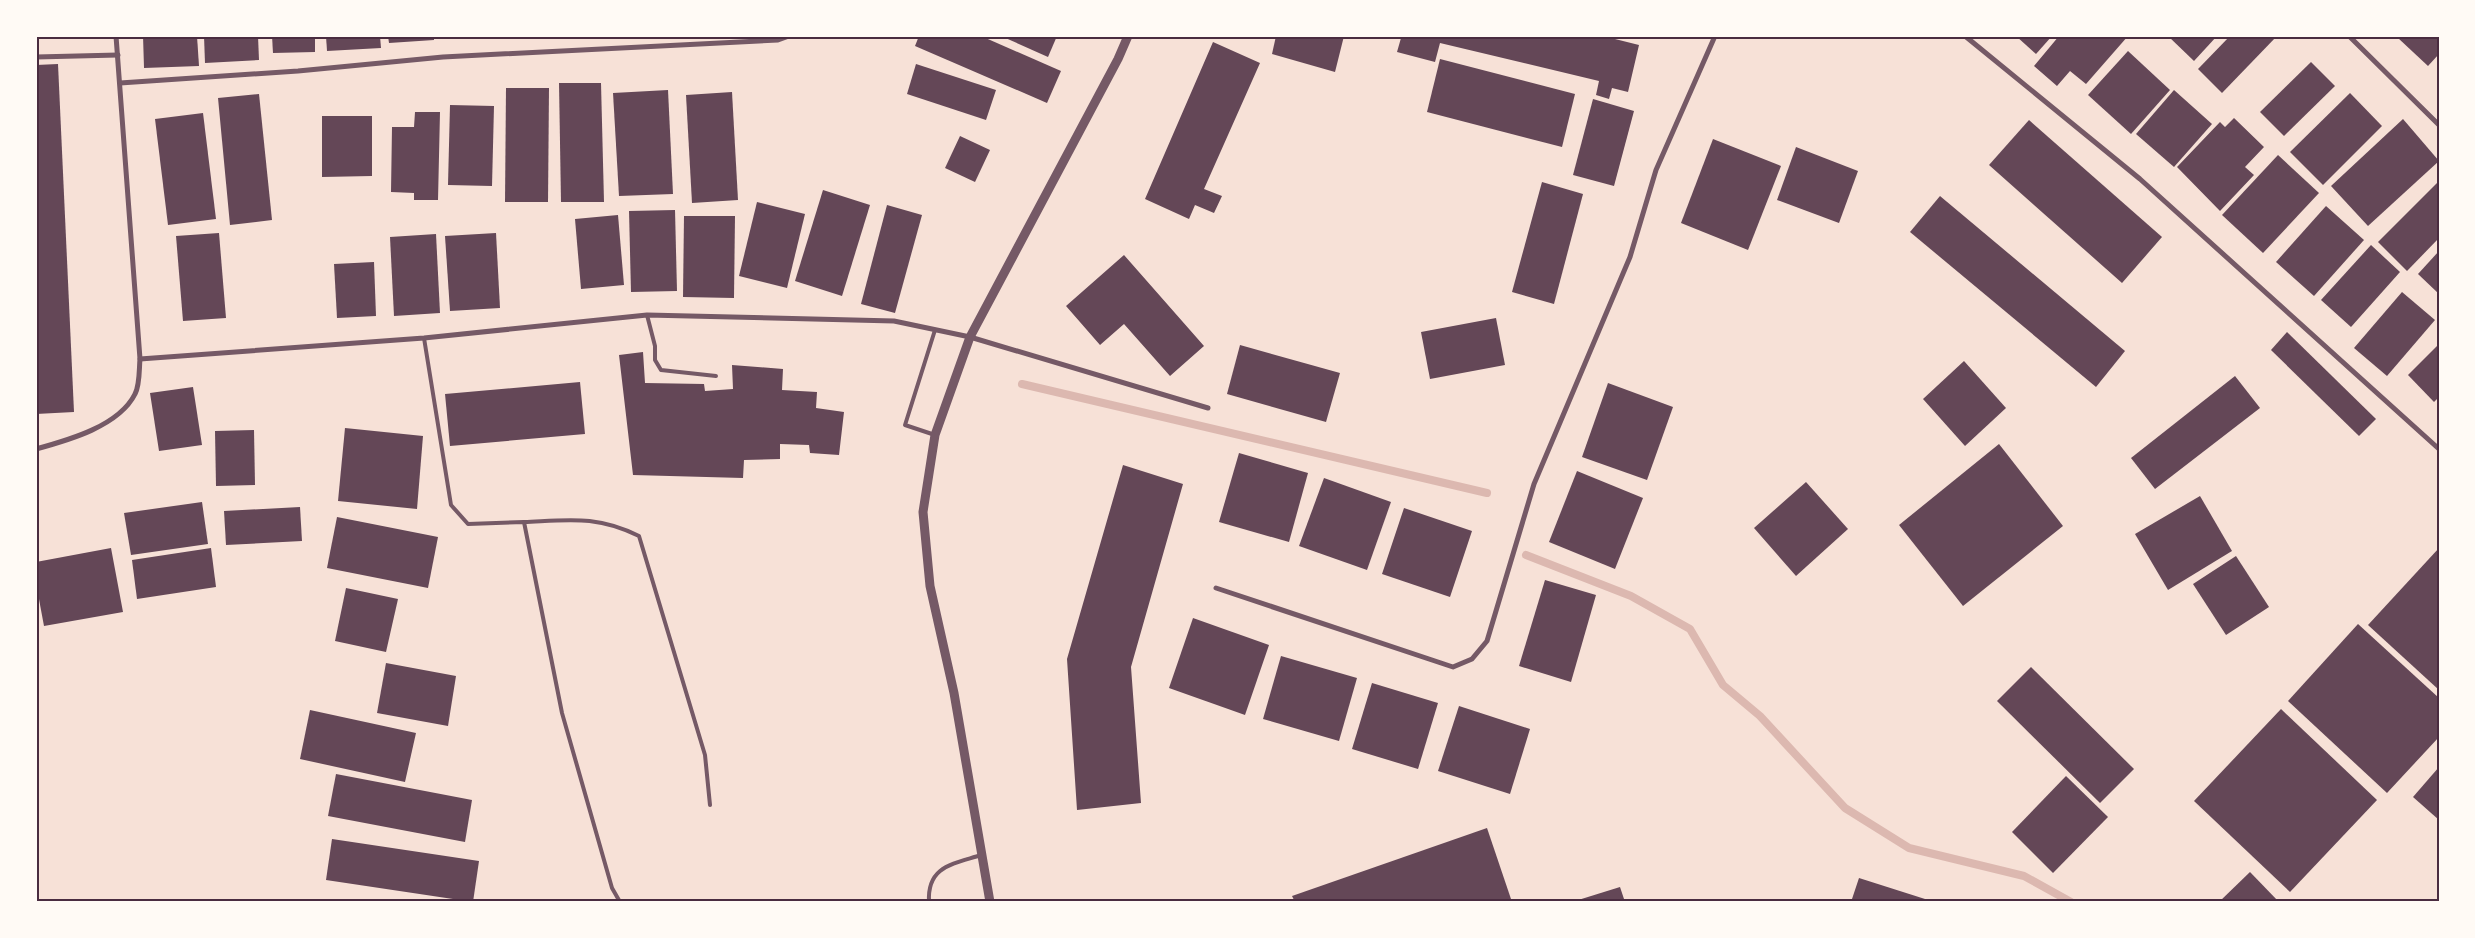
<svg xmlns="http://www.w3.org/2000/svg" width="2475" height="938" font-family="'Varela Round',sans-serif">
  <rect width="100%" height="100%" fill="#f7e1d7"/>
  <g fill="none" stroke-linecap="round" stroke-linejoin="round">
    <!-- stream -->
    <g stroke="#dcb8b0" stroke-width="8">
      <path d="M1022 384 1487 493"/>
      <path d="M1526 555 1631 596 1690 629 1723 685 1760 716 1845 808 1909 848 2024 876 2071 902"/>
    </g>
  </g>
  <!-- building -->
  <g fill="#644757">
    <path d="M143 36H197L199 66 144 68Z"/>
    <path d="M204 36H258L259 60 205 63Z"/>
    <path d="M272 36H315V52L273 53Z"/>
    <path d="M326 36H380L381 48 327 51Z"/>
    <path d="M388 36H434V40L389 43Z"/>
    <path d="M919 36H981L1061 71 1047 103 915 46Z"/>
    <path d="M1001 36H1057L1048 57Z"/>
    <path d="M1276 36H1344L1335 72 1272 54Z"/>
    <path d="M1395 36H1603L1639 45 1628 92 1612 88 1609 99 1596 95 1599 81 1440 43 1435 62 1397 52 1401 38Z"/>
    <path d="M2016 36H2052L2036 54Z"/>
    <path d="M2059 36H2128L2086 84 2070 71 2057 86 2034 66Z"/>
    <path d="M2168 36H2217L2194 61Z"/>
    <path d="M2230 36H2277L2222 93 2198 69Z"/>
    <path d="M2399 36H2439V54L2428 66 2398 38Z"/>
    <path d="M1213 42 1260 63 1204 189 1222 196 1214 213 1195 205 1189 219 1145 199Z"/>
    <path d="M2128 51 2170 90 2131 134 2088 95Z"/>
    <path d="M1440 59 1575 94 1562 147 1427 112Z"/>
    <path d="M2311 62 2335 86 2284 136 2260 112Z"/>
    <path d="M58 64 74 412 36 414V65Z"/>
    <path d="M916 64 996 90 986 120 907 94Z"/>
    <path d="M559 83H601L604 202H561Z"/>
    <path d="M506 88H549L548 202H505Z"/>
    <path d="M668 90 673 194 619 196 613 93Z"/>
    <path d="M2174 90 2212 124 2174 167 2136 134Z"/>
    <path d="M732 92 738 200 692 203 686 95Z"/>
    <path d="M2350 93 2382 126 2323 185 2290 152Z"/>
    <path d="M259 94 272 220 230 225 218 98Z"/>
    <path d="M1593 99 1634 111 1614 186 1573 175Z"/>
    <path d="M450 105 494 106 492 186 448 185Z"/>
    <path d="M415 112H440L438 200H414V193L391 192 392 127H414Z"/>
    <path d="M203 113 216 219 168 225 155 119Z"/>
    <path d="M322 116H372V176L322 177Z"/>
    <path d="M2234 118 2264 147 2245 167 2254 175 2220 211 2177 167 2220 122 2225 127Z"/>
    <path d="M2403 119 2439 161 2368 226 2331 186Z"/>
    <path d="M2029 120 2162 237 2122 283 1989 165Z"/>
    <path d="M960 136 990 150 975 182 945 168Z"/>
    <path d="M1713 139 1781 166 1748 250 1681 223Z"/>
    <path d="M1796 147 1858 171 1839 223 1777 200Z"/>
    <path d="M2278 155 2319 193 2263 253 2222 215Z"/>
    <path d="M1542 182 1583 194 1554 304 1512 292Z"/>
    <path d="M2438 182 2439 238 2407 271 2378 242Z"/>
    <path d="M823 190 870 205 842 296 795 281Z"/>
    <path d="M1940 196 2125 351 2096 387 1910 232Z"/>
    <path d="M757 202 805 214 787 288 739 276Z"/>
    <path d="M887 205 922 215 895 313 861 304Z"/>
    <path d="M2326 206 2364 240 2314 296 2276 262Z"/>
    <path d="M675 210 677 291 631 292 629 211Z"/>
    <path d="M618 215 624 285 581 289 575 219Z"/>
    <path d="M684 216H735L734 298 683 297Z"/>
    <path d="M219 233 226 318 183 321 176 236Z"/>
    <path d="M496 233 500 308 450 311 445 236Z"/>
    <path d="M436 234 440 313 394 316 390 237Z"/>
    <path d="M2371 245 2400 272 2351 327 2321 300Z"/>
    <path d="M2439 251V294L2418 274Z"/>
    <path d="M1124 255 1204 346 1170 376 1124 324 1100 345 1066 306Z"/>
    <path d="M374 262 376 316 337 318 334 264Z"/>
    <path d="M2402 292 2435 320 2387 376 2354 348Z"/>
    <path d="M1496 318 1505 365 1430 379 1421 332Z"/>
    <path d="M2287 332 2376 419 2359 436 2271 350Z"/>
    <path d="M2439 344V397L2434 402 2408 375Z"/>
    <path d="M1240 345 1340 373 1326 422 1227 394Z"/>
    <path d="M643 352 645 383 704 384 705 391 733 389 732 365 783 369 782 390 817 392 816 408 844 412 839 455 810 453 809 445 780 444V459L744 460 743 478 633 475 619 355Z"/>
    <path d="M1964 361 2006 408 1965 446 1923 399Z"/>
    <path d="M2235 376 2260 408 2155 489 2131 458Z"/>
    <path d="M580 382 585 434 450 446 445 394Z"/>
    <path d="M1608 383 1673 407 1647 480 1582 457Z"/>
    <path d="M193 387 202 445 159 451 150 393Z"/>
    <path d="M345 428 423 436 417 509 338 501Z"/>
    <path d="M254 430 255 485 216 486 215 431Z"/>
    <path d="M1999 444 2063 526 1963 606 1899 525Z"/>
    <path d="M1239 453 1308 473 1289 542 1219 522Z"/>
    <path d="M1123 465 1183 484 1131 667 1141 803 1077 810 1067 659Z"/>
    <path d="M1577 471 1643 498 1615 569 1549 542Z"/>
    <path d="M1324 478 1391 502 1367 570 1299 546Z"/>
    <path d="M1806 482 1848 529 1796 576 1754 528Z"/>
    <path d="M2200 496 2232 551 2168 590 2135 534Z"/>
    <path d="M202 502 208 544 131 555 124 513Z"/>
    <path d="M300 507 302 541 226 545 224 511Z"/>
    <path d="M1404 508 1472 531 1450 597 1382 574Z"/>
    <path d="M337 517 438 537 428 588 327 568Z"/>
    <path d="M111 548 123 612 44 626 36 583V562Z"/>
    <path d="M211 548 216 587 137 599 132 560Z"/>
    <path d="M2439 548V690L2368 625Z"/>
    <path d="M2236 556 2269 607 2226 635 2193 584Z"/>
    <path d="M1545 580 1596 595 1571 682 1519 666Z"/>
    <path d="M346 588 398 599 386 652 335 641Z"/>
    <path d="M1193 618 1269 645 1245 715 1169 688Z"/>
    <path d="M2358 624 2439 698V737L2387 793 2288 701Z"/>
    <path d="M1281 656 1357 678 1339 741 1263 719Z"/>
    <path d="M386 663 456 676 448 726 377 713Z"/>
    <path d="M2031 667 2134 769 2100 803 1997 701Z"/>
    <path d="M1372 683 1438 703 1418 769 1352 749Z"/>
    <path d="M1459 706 1530 729 1510 794 1438 771Z"/>
    <path d="M2281 709 2377 800 2290 892 2194 801Z"/>
    <path d="M310 710 416 733 405 782 300 759Z"/>
    <path d="M2439 767V820L2413 797Z"/>
    <path d="M336 774 472 800 465 842 328 816Z"/>
    <path d="M2066 776 2108 817 2053 873 2012 832Z"/>
    <path d="M1487 828 1512 902H1295L1292 896Z"/>
    <path d="M332 839 479 861 473 902 326 880Z"/>
    <path d="M2250 872 2279 902H2219Z"/>
    <path d="M1859 878 1925 899 1924 902H1851Z"/>
    <path d="M1620 887 1625 902H1575V901Z"/>
  </g>
  <g fill="none" stroke-linecap="round" stroke-linejoin="round">
    <!-- service -->
    <g stroke="#755966" stroke-width="4">
      <path d="M647 315 655 346V360L661 370 716 376"/>
      <path d="M935 330 905 425 935 435"/>
      <path d="M424 338 451 505 468 524 524 522 562 713 612 888 620 902"/>
      <path d="M524 522C569 520 597 515 639 536L705 755 710 805"/>
      <path d="M929 902C927 866 953 864 981 855"/>
    </g>
    <!-- minor -->
    <g stroke="#755966" stroke-width="5">
      <path d="M1965 36 2140 179 2439 449"/>
      <path d="M2349 36 2439 125"/>
      <path d="M36 57 118 55"/>
      <path d="M120 83 298 71 443 57 778 40 789 36"/>
      <path d="M140 359 424 338 647 315 894 321 970 337 1208 408"/>
      <path d="M36 449C69 440 119 426 135 394 140 385 139 369 140 359L116 36"/>
      <path d="M1216 588 1453 667 1472 659 1487 641 1534 484 1630 257 1656 170 1715 36"/>
    </g>
    <!-- tertiary -->
    <path stroke="#755966" stroke-width="9" d="M990 902 954 693 930 586 923 512 935 435 970 337 1118 59 1128 36"/>
  </g>
  <!-- border -->
  <rect width="2475" height="938" fill="none" stroke="#fffaf5" stroke-width="75"/>
  <rect x="38" y="38" width="2400" height="862" fill="none" stroke="#4a2c40" stroke-width="2"/>
</svg>
